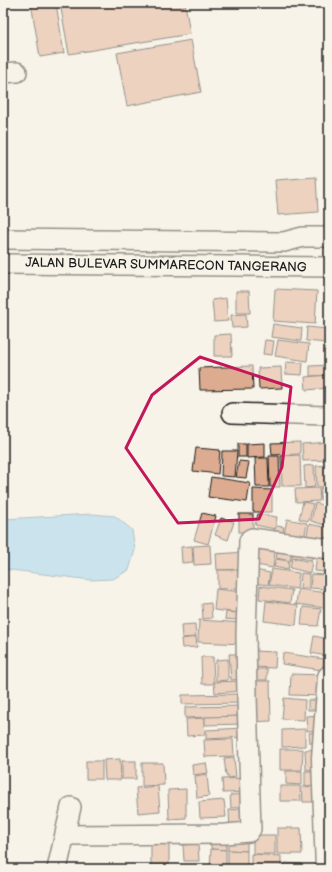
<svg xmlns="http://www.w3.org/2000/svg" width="332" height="872" font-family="'Balsamiq Sans',sans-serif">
  <rect width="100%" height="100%" fill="#f7f3e8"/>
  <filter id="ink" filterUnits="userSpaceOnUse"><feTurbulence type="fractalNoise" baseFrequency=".025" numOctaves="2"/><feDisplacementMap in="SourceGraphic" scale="8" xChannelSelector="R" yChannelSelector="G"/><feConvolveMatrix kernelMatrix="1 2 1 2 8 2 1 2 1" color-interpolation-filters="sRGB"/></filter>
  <g filter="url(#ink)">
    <!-- water -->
    <path fill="#93d1f4" stroke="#63899e" d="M92 514 115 516 132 530 135 550 129 570 113 579 91 580 3 569V519Z"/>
    <!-- building -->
    <g fill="#ddab8f" stroke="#1c1c1c">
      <path d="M31 3H56L64 53 40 57Z"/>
      <path d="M60 3H185L190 34 69 54Z"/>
      <path d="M191 40 201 92 127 106 117 53Z"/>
      <path d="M316 177 318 212 278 215 275 180Z"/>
      <path d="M275 289 317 291 315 324 273 321Z"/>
      <path d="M236 291H249L250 313H236Z"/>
      <path d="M226 298 228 321 214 322 212 300Z"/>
      <path d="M246 314 247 327 232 328 231 315Z"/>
      <path d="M273 324 302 328 301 341 271 337Z"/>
      <path d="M307 327 327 329 326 343 306 341Z"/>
      <path d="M231 334 232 356H214V335Z"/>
      <path d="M265 340 274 341 272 355 263 354Z"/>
      <path d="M278 340 309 344 307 361 275 356Z"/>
      <path d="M286 362 303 363 302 375 285 374Z"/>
      <path d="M329 365V375L310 376V366Z"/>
      <path d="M252 366 253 389 200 390 199 368Z"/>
      <path d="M281 367 282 388 259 389 258 368Z"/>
      <path d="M329 375V388L306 390 305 377Z"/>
      <path d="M300 442V454L272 455 271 443Z"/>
      <path d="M329 442V460L303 461 302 444Z"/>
      <path d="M265 443V457L247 458V444Z"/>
      <rect x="238" y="444" width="8" height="13"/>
      <path d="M196 448 220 450 218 474 193 471Z"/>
      <path d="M222 451H237L235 477 221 476Z"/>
      <path d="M300 455 301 486H282L281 456Z"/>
      <path d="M269 456H279L280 487H270Z"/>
      <path d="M255 458H268L269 487H256Z"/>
      <path d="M239 461 249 462 246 478 236 477Z"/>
      <path d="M314 465 315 487 305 488 304 466Z"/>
      <path d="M327 465 328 487H317L316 466Z"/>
      <path d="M211 477 250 483 247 502 208 497Z"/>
      <path d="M319 488 320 501 296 502 295 489Z"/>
      <path d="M320 488H329V499L321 500Z"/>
      <path d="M253 489 272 490V512H253Z"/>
      <path d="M303 502 313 504 309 521 299 519Z"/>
      <path d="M315 503 329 506 325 525 311 521Z"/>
      <path d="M202 513 216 516 208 544 194 540Z"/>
      <rect x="239" y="514" width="14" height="18"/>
      <path d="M258 514 277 517 275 529 255 525Z"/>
      <path d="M221 518 234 522 228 540 215 535Z"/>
      <path d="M287 519 307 523 303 544 283 540Z"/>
      <path d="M309 524 329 528 326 548 305 544Z"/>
      <path d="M276 526 284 527 281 538 273 536Z"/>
      <path d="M259 541 276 544 273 568 256 565Z"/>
      <path d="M279 542 293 545 290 561 276 558Z"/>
      <path d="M210 545 211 564 194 565 193 546Z"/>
      <path d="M294 545 314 549 312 560 292 557Z"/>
      <path d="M192 546 193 562 182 563 181 547Z"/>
      <path d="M246 552 247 569 217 570 216 554Z"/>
      <path d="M317 552 327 553 325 572 315 571Z"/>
      <path d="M292 558 312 562 310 573 290 568Z"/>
      <path d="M276 559 289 561 288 570 274 567Z"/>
      <path d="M272 569 299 573 297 589 269 585Z"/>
      <path d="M218 570H242V588L218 589Z"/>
      <path d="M255 570 270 573 268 585 253 583Z"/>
      <path d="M301 573 309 574V588H300Z"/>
      <path d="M311 574 325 575 324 589 310 588Z"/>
      <path d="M260 586 292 590 290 603 259 599Z"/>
      <path d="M216 589 242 592 240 613 214 610Z"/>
      <path d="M298 589 327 593 325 608 296 604Z"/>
      <path d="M266 601 298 605 296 625 264 621Z"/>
      <path d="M211 603 212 618 203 619 202 604Z"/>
      <path d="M303 607 321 609 318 626 301 625Z"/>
      <path d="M226 612 238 613 237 620 225 619Z"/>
      <path d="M199 620 244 623 243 644 198 642Z"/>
      <path d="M195 624 196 637 182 638 181 625Z"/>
      <path d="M314 636 328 639 326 656 311 653Z"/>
      <path d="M196 637 197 647 182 648 181 639Z"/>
      <path d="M252 651 276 652 275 668 251 667Z"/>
      <path d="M283 653 324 659 322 670 282 664Z"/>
      <path d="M229 654H242L243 679 231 680Z"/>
      <path d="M201 657H213L214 684H202Z"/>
      <path d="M228 659V680L216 681V660Z"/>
      <rect x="250" y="669" width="17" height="11"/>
      <path d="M291 674 325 675 324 696 290 695Z"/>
      <path d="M241 681 242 691 215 693 214 682Z"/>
      <path d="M249 681H270L271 721 250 722Z"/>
      <path d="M242 694V703L182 704V695Z"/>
      <path d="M284 698 305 700 304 720 282 719Z"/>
      <rect x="308" y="700" width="17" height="10"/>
      <path d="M243 706V716L185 718V707Z"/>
      <path d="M320 715 321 730 307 731 306 716Z"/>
      <path d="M243 716V724L205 725V717Z"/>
      <path d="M204 718 205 735 187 736 186 719Z"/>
      <path d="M243 728 244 737 206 739V730Z"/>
      <path d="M305 729V746L282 747V730Z"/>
      <path d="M320 732 321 742 310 743 309 733Z"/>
      <path d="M233 739 234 756 205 757 204 740Z"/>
      <path d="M280 749H303L302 770H280Z"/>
      <path d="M317 749 318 769 306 770 305 750Z"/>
      <path d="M234 757 236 777 228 778V775H226L224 758Z"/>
      <path d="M120 759 121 780H105L104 760Z"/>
      <rect x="86" y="761" width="16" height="18"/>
      <rect x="122" y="761" width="14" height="18"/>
      <path d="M142 763H163L164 785 142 786Z"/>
      <path d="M206 763 208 773 193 775 192 765Z"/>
      <path d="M286 771H302V785L286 784Z"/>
      <path d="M305 771H318V785L305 786Z"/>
      <path d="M207 774 209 796 197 798 195 776Z"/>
      <path d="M247 778V792L223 793 222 779Z"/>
      <path d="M158 786 160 811 138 813 136 788Z"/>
      <path d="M280 786H300L301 801H280Z"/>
      <path d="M319 786 320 802H303L302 787Z"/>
      <path d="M186 789V818L169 819 168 790Z"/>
      <path d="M248 794 249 807 231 808 230 795Z"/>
      <path d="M224 800 226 817 200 818 199 802Z"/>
      <path d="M246 809 247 830 230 831 229 810Z"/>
      <path d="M277 828H301L302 854H277Z"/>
      <path d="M211 835 227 836 226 850 211 849Z"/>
      <rect x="253" y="835" width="22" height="19"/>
      <path d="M228 838H247V851L228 850Z"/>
      <rect x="151" y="839" width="18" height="26"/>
      <path d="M198 844 199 861H184L183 845Z"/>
      <path d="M211 849 226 850V868H210Z"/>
      <path d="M228 850 247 851V868H228Z"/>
      <path d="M251 854 281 856V869H251Z"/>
      <path d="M285 863 302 864V869H284Z"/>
    </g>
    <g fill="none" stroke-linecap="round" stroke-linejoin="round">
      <!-- minor casing -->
      <g stroke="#1c1c1c" stroke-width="22">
        <g id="minor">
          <path d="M3 73 17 72"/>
          <path d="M3 239 284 242 303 237H329"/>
          <path d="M3 264 329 267"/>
          <path d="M232 413 326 416 329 417"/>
          <path d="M65 835 226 834 249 832 251 829 247 697 246 634 249 541 250 539 252 538 329 549"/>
          <path d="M57 869 71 807"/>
        </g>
      </g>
      <!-- major casing -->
      <g stroke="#1c1c1c" stroke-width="25">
        <path id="major" d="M327 869 323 758 329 677"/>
      </g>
      <!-- minor -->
      <use href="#minor" stroke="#f7f3e8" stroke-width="19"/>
      <!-- major -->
      <use href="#major" stroke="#f7f3e8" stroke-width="22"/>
    </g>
  </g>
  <!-- marked area -->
  <path d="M0 0H332V872H0ZM200 357 291 387 282 467 259 519 178 523 126 448 152 395Z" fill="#f7f3e8" fill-opacity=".55" fill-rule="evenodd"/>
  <path fill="none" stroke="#c2185b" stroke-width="3" stroke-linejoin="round" d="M200 357 291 387 282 467 259 519 178 523 126 448 152 395Z"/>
  <g text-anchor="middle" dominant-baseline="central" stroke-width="4" stroke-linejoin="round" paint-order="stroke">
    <!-- street labels -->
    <g font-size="13" fill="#1c1c1c" stroke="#f7f3e8">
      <text transform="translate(166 265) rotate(1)">JALAN BULEVAR SUMMARECON TANGERANG</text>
    </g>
  </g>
  <!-- margin -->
  <rect width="332" height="872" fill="none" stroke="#f7f3e8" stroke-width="16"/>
  <rect x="8" y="8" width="316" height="856" fill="none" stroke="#1c1c1c" stroke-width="1.5" filter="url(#ink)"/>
</svg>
